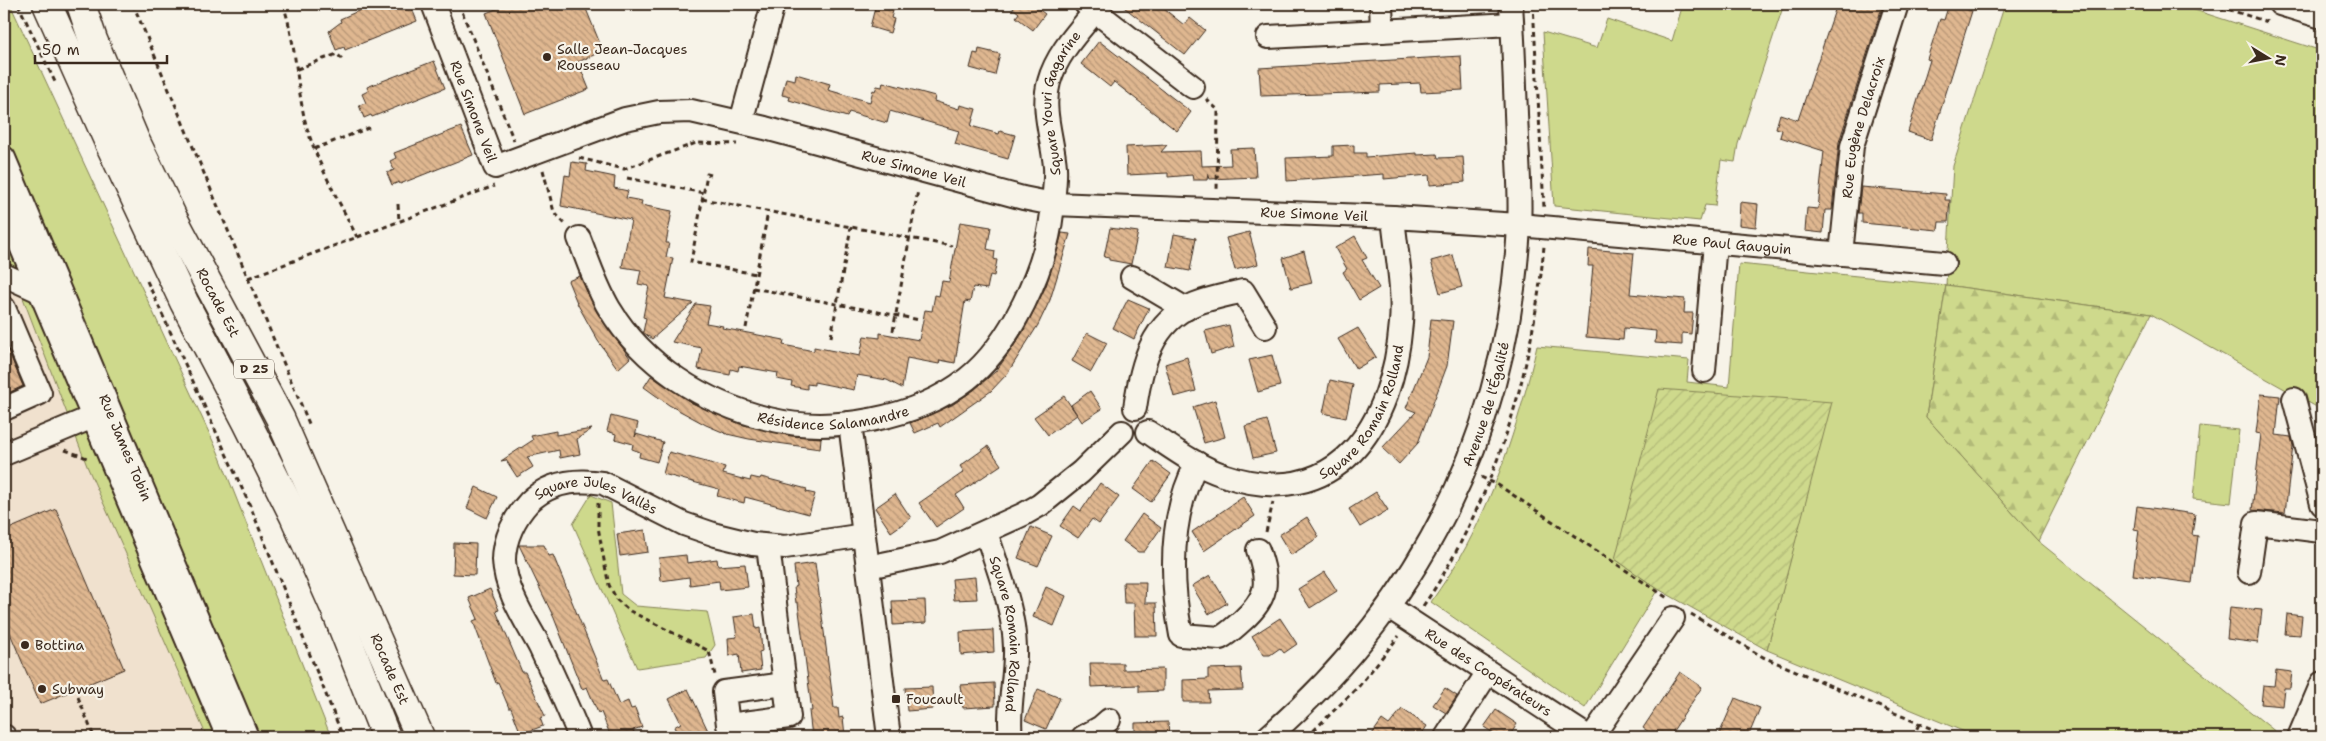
<svg xmlns="http://www.w3.org/2000/svg" width="2326" height="741" font-family="'Shantell Sans',sans-serif">
  <defs>
    <pattern id="forest-firs" width="22" height="20" patternUnits="userSpaceOnUse" patternTransform="scale(1.25)"><rect width="22" height="20" fill="#ced98c"/><path d="M5 1l3.5 6h-7zM16 11l3.5 6h-7z" fill="#b2ba78"/></pattern>
    <pattern id="garden-furrows" width="10" height="10" patternUnits="userSpaceOnUse" patternTransform="scale(1.25)"><rect width="10" height="10" fill="#ced98c"/><path d="M-1 1l2-2M0 10L10 0M9 11l2-2" fill="none" stroke="#b2ba78"/></pattern>
    <pattern id="building-back-hatch" width="6" height="6" patternUnits="userSpaceOnUse" patternTransform="scale(1.25)"><rect width="6" height="6" fill="#dfb790"/><path d="M-1 5l2 2M0 0l6 6M5-1l2 2" fill="none" stroke="#b69575"/></pattern>
  </defs>
  <rect width="100%" height="100%" fill="#f7f3e8"/>
  <filter id="ink" filterUnits="userSpaceOnUse"><feTurbulence type="fractalNoise" baseFrequency=".02" numOctaves="2"/><feDisplacementMap in="SourceGraphic" scale="10" xChannelSelector="R" yChannelSelector="G"/><feConvolveMatrix kernelMatrix="1 2 1 2 8 2 1 2 1" color-interpolation-filters="sRGB"/></filter>
  <g filter="url(#ink)">
    <!-- built -->
    <path fill="#f0e1ce" d="M4 248 87 466 207 737H4Z"/>
    <!-- green -->
    <g fill="#ced98c" stroke="#848255">
      <path d="M4 4H10L218 452 331 737H207L87 466 4 248Z"/>
      <path d="M1683 4H1784L1738 144 1735 162 1721 160 1715 206 1705 205 1700 221 1554 206 1543 32 1597 48 1607 19 1672 41Z"/>
      <path d="M2005 4H2176L2322 51V410L2151 314 1946 285 1926 417 2038 541 2282 737H1977L1767 650 1831 402 1615 559 1658 589 1585 708 1431 602C1443 584 1456 566 1466 547 1499 485 1521 414 1537 346L1689 360 1687 382 1729 387 1739 264 1946 285 1953 166Z"/>
      <path d="M2200 426 2239 430 2231 503 2193 499Z"/>
      <path d="M591 495 611 503 621 594 636 606 707 612 715 645 706 658 637 668 573 524Z"/>
    </g>
    <!-- forest -->
    <path fill="url(#forest-firs)" stroke="#848255" d="M1946 285 2151 314 2038 541 1926 417Z"/>
    <!-- garden -->
    <path fill="url(#garden-furrows)" stroke="#848255" d="M1659 389 1832 402 1767 650 1658 589 1615 559Z"/>
    <!-- building -->
    <g fill="url(#building-back-hatch)" stroke="#3b2a1e">
      <path d="M374 4H410L417 21 345 50 344 47 336 50 329 31 341 22 340 19Z"/>
      <path d="M509 4H584L603 51 578 62 589 89 525 114 486 13Z"/>
      <path d="M876 4 894 7 891 18 894 19 890 33 870 27Z"/>
      <path d="M1008 4H1032L1045 14 1033 30 1016 17 1019 13Z"/>
      <path d="M1120 4H1158L1184 25 1190 18 1205 30 1185 55Z"/>
      <path d="M1837 4H1883L1839 142 1832 210H1825L1823 233 1805 231 1807 208 1818 209 1824 151 1780 137 1782 130 1776 128 1780 114 1798 120Z"/>
      <path d="M1949 4 1972 11 1931 140 1908 132 1930 60 1927 59 1940 19 1944 20Z"/>
      <path d="M1099 41 1191 112 1177 131 1114 82 1110 87 1081 64Z"/>
      <path d="M979 49 1000 54 995 75 970 68 974 53 978 54Z"/>
      <path d="M1461 56 1463 90 1421 92 1420 83 1380 85V92L1261 96 1259 68Z"/>
      <path d="M434 61 445 88 372 117 371 115 364 118 359 105 366 103 362 94 368 91 367 87Z"/>
      <path d="M796 74 830 84 828 90 870 102 873 90 875 91 877 86 882 87 883 82 935 96 934 101 959 109 960 105 976 109 971 126 999 134 1000 131 1015 135 1008 159 955 144 959 131 890 111 887 123 849 112 847 117 789 100 790 97 782 95 786 78 795 80Z"/>
      <path d="M461 127 473 155 400 184 399 182 392 185 387 173 394 170 390 161 396 158 394 153Z"/>
      <path d="M1167 145 1161 152 1201 151 1202 166 1231 165 1230 149 1254 148 1256 177 1210 179 1208 173 1207 180H1193L1192 175 1168 177V173L1127 175 1126 147Z"/>
      <path d="M1354 145V153H1366V157L1417 153V155L1437 154 1438 158 1463 157 1465 182 1430 185 1429 175 1384 179V174L1287 181 1286 158 1333 156V146Z"/>
      <path d="M572 162 587 164 586 171 615 177 614 188 628 191 626 198 642 201 641 205 672 211 666 243H669L666 257 673 258 665 298 693 303 652 339 643 332 646 318 643 317 649 286 638 284 641 270 622 267 631 220 561 206 565 175 570 176Z"/>
      <path d="M1861 187 1946 194 1945 200H1950L1948 222H1939L1938 230 1862 223V213H1858Z"/>
      <path d="M1740 202 1758 204 1756 227 1739 225Z"/>
      <path d="M960 222 991 227 987 249 995 251 994 259 997 260 994 276 990 275 987 289 973 287 970 302 965 301 955 363 940 360 939 364 907 358 902 388 887 380 857 375 854 390 814 382V385L807 384V389L791 386 792 382 777 379 778 373 739 366 738 371 731 369 730 375 698 369 702 348 672 342 696 304 710 306 706 323 723 326 722 328 784 340 783 345 814 351V347L860 356 864 336 880 338V333L919 340 925 310 932 311 935 295 939 296 942 281 949 282Z"/>
      <path d="M1110 228 1138 232 1131 264 1109 260V258L1104 257Z"/>
      <path d="M1249 232 1258 264 1235 270 1226 238Z"/>
      <path d="M1062 233 1070 234 1050 300 1038 325 1007 374 991 391 940 427 938 423 915 433 910 423 952 405 974 390 996 371 1009 353 1023 332 1046 286Z"/>
      <path d="M1174 234 1196 238 1190 271 1168 267Z"/>
      <path d="M1355 236 1367 258 1362 260 1379 288 1359 300 1343 272 1347 269 1335 248Z"/>
      <path d="M1589 249 1634 253 1630 294 1685 299 1684 313H1693L1691 334 1682 333V345L1655 343 1656 331 1624 328 1623 340 1586 337 1593 266H1588Z"/>
      <path d="M1304 251 1312 283 1291 288 1283 258Z"/>
      <path d="M1453 255 1462 287 1440 293 1431 261Z"/>
      <path d="M580 276 598 314 630 358 618 369 598 341 578 305 568 281Z"/>
      <path d="M1128 299 1149 308 1134 339 1113 328Z"/>
      <path d="M1431 319 1453 321 1447 366 1418 443 1399 464 1382 448 1416 412 1406 408 1427 357Z"/>
      <path d="M1229 325 1234 347 1211 354 1205 331Z"/>
      <path d="M1358 328 1376 357 1356 369 1338 339Z"/>
      <path d="M1087 333 1107 343 1091 372 1072 361Z"/>
      <path d="M4 341 23 386 4 395Z"/>
      <path d="M1272 355 1280 386 1258 392 1249 360Z"/>
      <path d="M1187 357 1196 391 1174 397 1165 364Z"/>
      <path d="M651 376 692 403 740 424 791 436 821 438 820 449 749 439 727 434 706 425 669 405 644 387Z"/>
      <path d="M1330 380 1353 385 1346 418 1323 413Z"/>
      <path d="M1090 391 1102 409 1082 422 1071 405Z"/>
      <path d="M2261 394 2280 396 2276 435 2291 437 2293 446 2285 513 2252 510 2261 434 2256 433Z"/>
      <path d="M1064 396 1077 415 1048 435 1034 417Z"/>
      <path d="M1215 400 1225 437 1204 443 1193 407Z"/>
      <path d="M611 416 638 423 635 437 636 434 663 442 657 462 639 457 640 452 632 449 633 444 615 439 616 434 607 431Z"/>
      <path d="M1267 420 1276 453 1253 458 1245 426Z"/>
      <path d="M592 429 577 439 580 454 560 458 559 450 527 457 533 467 517 477 506 460 501 461 533 440 531 436 556 431V435Z"/>
      <path d="M988 446 1001 465 956 495 964 508 936 527 919 503 964 472 960 466Z"/>
      <path d="M669 452 725 467 723 474 750 481 751 477 760 479 761 477 807 489 806 492 815 494 809 514 745 497 744 503 717 496 719 489 663 474Z"/>
      <path d="M1153 461 1171 474 1151 502 1133 489Z"/>
      <path d="M1100 483 1119 497 1099 524 1092 519 1078 538 1060 526 1074 506 1081 511Z"/>
      <path d="M476 487 497 497 487 518 467 508Z"/>
      <path d="M1376 492 1388 510 1360 527 1349 509Z"/>
      <path d="M895 494 911 518 891 532 875 508Z"/>
      <path d="M1243 497 1255 516 1204 551 1192 532Z"/>
      <path d="M2137 506 2195 514 2192 535 2198 536 2192 583 2133 575 2139 530 2134 529Z"/>
      <path d="M56 509 124 669 40 704 4 619V531Z"/>
      <path d="M1142 514 1161 528 1144 552H1138L1123 541Z"/>
      <path d="M1307 517 1319 537 1291 555 1279 535Z"/>
      <path d="M1031 527 1052 536 1038 566 1018 558Z"/>
      <path d="M645 530 648 552 620 556 617 534Z"/>
      <path d="M454 543 476 544 475 575 453 574Z"/>
      <path d="M519 545H544L549 556 553 555 604 680 608 679 619 705 628 701 631 709 635 708 642 727 633 730 636 737H611L601 712 598 713 587 687 582 689 554 618Z"/>
      <path d="M686 555 687 563 717 559 718 566 745 564 748 587 720 590 719 581 690 585 689 577 661 581 659 558Z"/>
      <path d="M815 563 834 708H838L839 718 843 717 845 736 812 737 809 711H812L798 603H796L794 587 796 586 794 566Z"/>
      <path d="M1325 572 1337 591 1310 608 1298 589Z"/>
      <path d="M1210 575 1227 603 1209 614 1192 586Z"/>
      <path d="M975 577 977 599 954 600 952 579Z"/>
      <path d="M1123 582H1146L1145 603H1156L1157 636H1135L1134 603H1124Z"/>
      <path d="M1046 587 1066 596 1054 626 1033 617Z"/>
      <path d="M490 589 499 610 496 611 522 672H525L545 716 540 718 543 726 521 734 511 708H509L498 682 496 683 473 621 478 619 469 598Z"/>
      <path d="M925 600 926 623 893 625 892 601Z"/>
      <path d="M2230 607 2262 610 2258 643 2227 639Z"/>
      <path d="M754 614 756 629 760 628 762 651 759 652 761 670 741 673 739 654 729 656 728 638 737 637 734 617Z"/>
      <path d="M2287 614 2302 616 2300 635 2285 634Z"/>
      <path d="M1280 618 1297 644 1284 653 1280 648 1270 655H1264L1252 636Z"/>
      <path d="M993 630 994 652 961 655 960 632Z"/>
      <path d="M1090 663H1123V670L1163 669V691L1139 692V685L1091 687Z"/>
      <path d="M1241 668 1243 690 1208 691 1209 702H1183V680L1208 679V669Z"/>
      <path d="M2276 670 2292 672 2290 688H2284L2282 706 2261 704 2263 685 2274 686Z"/>
      <path d="M1680 672 1702 687 1669 737H1657L1643 728Z"/>
      <path d="M994 683 995 706 963 708 960 685Z"/>
      <path d="M932 687 933 709 907 711 905 688Z"/>
      <path d="M1445 688 1457 696 1446 713 1433 705Z"/>
      <path d="M688 689 700 714 711 737H679L674 727 681 723 669 699Z"/>
      <path d="M1038 689 1060 698 1046 729 1025 720Z"/>
      <path d="M1735 698 1760 708 1748 737H1718Z"/>
      <path d="M1402 709 1427 726 1420 737H1370L1382 720 1389 725Z"/>
      <path d="M1496 710 1517 724 1509 737H1499L1484 727Z"/>
      <path d="M1168 722 1169 737H1135V723Z"/>
    </g>
    <g fill="none" stroke-linecap="round" stroke-linejoin="round">
      <!-- minor casing -->
      <g stroke="#3b2a1e" stroke-width="26">
        <g id="minor">
          <path id="s1" d="M433 4 495 167 625 119 659 112 691 111 765 128 1023 198 1053 204 1393 217 1519 225 1944 263"/>
          <path d="M1086 4 1193 87"/>
          <path d="M1381 4 1382 31"/>
          <path d="M2280 4 2322 17"/>
          <path d="M1268 37 1512 24"/>
          <path d="M741 122 773 4"/>
          <path id="s2" d="M4 158 247 737"/>
          <path d="M4 206 228 737"/>
          <path id="s3" d="M579 238C588 261 596 286 609 308 644 366 704 403 769 419 831 434 916 419 967 379 1011 344 1046 268 1052 213 1053 198 1056 182 1055 167 1053 139 1041 110 1049 82 1057 52 1082 28 1101 4"/>
          <path id="s4" d="M1841 254 1852 146 1897 4"/>
          <path d="M4 275 39 291"/>
          <path d="M1132 277 1186 309"/>
          <path d="M4 308 40 393 4 409"/>
          <path d="M1704 371 1715 243"/>
          <path d="M2294 399 2322 504"/>
          <path d="M1135 408C1141 366 1151 322 1195 304 1210 298 1227 295 1243 291L1265 327"/>
          <path d="M850 423 889 737"/>
          <path id="s5" d="M1148 432C1172 448 1196 466 1223 475 1338 514 1393 425 1401 323 1404 288 1396 251 1393 217"/>
          <path d="M4 454 107 411"/>
          <path d="M1197 463C1169 516 1170 577 1181 635L1220 638C1228 634 1235 627 1242 621 1269 597 1269 582 1258 550"/>
          <path id="s6" d="M986 532C998 570 1014 608 1015 648 1016 676 1007 711 1011 737"/>
          <path d="M768 546 789 717 728 725 724 692 785 684"/>
          <path d="M868 567 940 552 1024 514 1040 505 1081 472 1122 432"/>
          <path d="M2249 572 2256 523 2321 531"/>
          <path id="s7" d="M1389 607 1588 737"/>
          <path d="M4 736V737"/>
          <path id="s8" d="M580 737C568 707 554 677 540 647 526 621 505 591 504 560 504 539 515 517 529 502 549 482 577 479 603 483L684 524 716 535 753 544 785 547 864 535"/>
          <path d="M1083 737 1101 727 1109 720"/>
          <path id="s9" d="M1268 737C1423 602 1507 433 1519 227 1521 197 1518 167 1517 138 1515 93 1514 48 1511 4"/>
          <path d="M1446 737 1488 672"/>
          <path d="M1592 737 1673 618"/>
          <path d="M2299 737 2322 683"/>
          <path d="M2320 737 2322 731"/>
        </g>
      </g>
      <!-- major casing -->
      <g stroke="#3b2a1e" stroke-width="31">
        <g id="major">
          <path d="M47 4 110 145 184 302 247 422 294 516 336 611 386 737"/>
          <path id="s10" d="M81 4 93 40 135 140 172 216 280 418 420 737"/>
        </g>
      </g>
      <!-- path -->
      <g stroke="#3b2a1e" stroke-width="3" stroke-dasharray="5 4" stroke-linecap="butt">
        <path d="M18 4 55 82"/>
        <path d="M133 4 310 426"/>
        <path d="M283 4C296 42 296 82 305 121 316 162 338 199 357 237"/>
        <path d="M459 4 514 141"/>
        <path d="M1533 4 1544 208"/>
        <path d="M2211 4 2271 23"/>
        <path d="M297 69 337 54 342 59"/>
        <path d="M1206 99 1218 110 1217 192"/>
        <path d="M314 149 371 127"/>
        <path d="M579 158 624 169 696 143 737 144"/>
        <path d="M543 170 554 212 566 225"/>
        <path d="M711 175 707 174 691 262 756 274"/>
        <path d="M627 178 704 193"/>
        <path d="M702 199 952 246"/>
        <path d="M398 204 399 221"/>
        <path d="M248 278 494 186"/>
        <path d="M147 281 251 508 343 737"/>
        <path d="M753 288 920 320"/>
        <path d="M746 328 768 212"/>
        <path d="M893 331 918 190"/>
        <path d="M831 337 851 227"/>
        <path d="M65 450 90 459"/>
        <path d="M1481 477 1498 485 1669 599"/>
        <path d="M598 503V527L606 571 609 585 617 600 630 611 709 651 715 675"/>
        <path d="M1266 532 1273 502"/>
        <path d="M1423 606C1443 578 1460 545 1475 513 1515 427 1535 341 1544 246"/>
        <path d="M1691 614 1763 657 1951 737"/>
        <path d="M78 697 94 737"/>
        <path d="M1307 737 1359 686 1399 636"/>
        <path d="M1913 737 1919 724"/>
      </g>
      <!-- minor -->
      <use href="#minor" stroke="#f7f3e8" stroke-width="22"/>
      <!-- major -->
      <use href="#major" stroke="#f7f3e8" stroke-width="28"/>
    </g>
  </g>
  <!-- markers -->
  <g fill="#3b2a1e" stroke="#f7f3e8" stroke-width="2">
    <circle cx="547" cy="57" r="5"/>
    <circle cx="25" cy="645" r="5"/>
    <circle cx="42" cy="689" r="5"/>
    <rect x="891" y="694" width="10" height="10" rx="2.5"/>
  </g>
  <g text-anchor="middle" dominant-baseline="central" stroke-width="4.5" stroke-linejoin="round" paint-order="stroke">
    <!-- shield labels -->
    <rect fill="#f7f3e8" stroke="#73665b" stroke-width="1" x="234" y="359.5" width="40" height="19" rx="4"/>
    <g font-size="12" font-weight="bold" fill="#3b2a1e">
      <text x="254" y="369">D 25</text>
    </g>
    <!-- poi labels -->
    <g font-size="14" fill="#3b2a1e" stroke="#f7f3e8" text-anchor="start">
      <text x="557" y="49">Salle Jean-Jacques<tspan x="557" dy="16">Rousseau</tspan></text>
      <text x="35" y="645">Bottina</text>
      <text x="52" y="689">Subway</text>
      <text x="906" y="699">Foucault</text>
    </g>
    <!-- street labels -->
    <g font-size="14" fill="#3b2a1e" stroke="#f7f3e8">
      <text stroke="none"><textPath href="#s3" startOffset="788">Square Youri Gagarine</textPath></text>
      <text stroke="none"><textPath href="#s1" startOffset="115">Rue Simone Veil</textPath></text>
      <text stroke="none"><textPath href="#s4" startOffset="129">Rue Eugène Delacroix</textPath></text>
      <text stroke="none"><textPath href="#s1" startOffset="610">Rue Simone Veil</textPath></text>
      <text stroke="none"><textPath href="#s1" startOffset="1015">Rue Simone Veil</textPath></text>
      <text stroke="none"><textPath href="#s1" startOffset="1434">Rue Paul Gauguin</textPath></text>
      <text stroke="none"><textPath href="#s10" startOffset="329">Rocade Est</textPath></text>
      <text stroke="none"><textPath href="#s9" startOffset="404">Avenue de l'Égalité</textPath></text>
      <text stroke="none"><textPath href="#s5" startOffset="265">Square Romain Rolland</textPath></text>
      <text stroke="none"><textPath href="#s3" startOffset="341">Résidence Salamandre</textPath></text>
      <text stroke="none"><textPath href="#s2" startOffset="314">Rue James Tobin</textPath></text>
      <text stroke="none"><textPath href="#s8" startOffset="332">Square Jules Vallès</textPath></text>
      <text stroke="none"><textPath href="#s6" startOffset="105">Square Romain Rolland</textPath></text>
      <text stroke="none"><textPath href="#s10" startOffset="734">Rocade Est</textPath></text>
      <text stroke="none"><textPath href="#s7" startOffset="119">Rue des Coopérateurs</textPath></text>
    </g>
  </g>
  <!-- margin -->
  <rect width="2326" height="741" fill="none" stroke="#f7f3e8" stroke-width="20"/>
  <rect x="10" y="10" width="2306" height="721" fill="none" stroke="#3b2a1e" stroke-width="2" filter="url(#ink)"/>
  <!-- north arrow -->
  <g transform="translate(2268 58) rotate(100)" stroke="#f7f3e8" stroke-width="4" paint-order="stroke">
  <path d="M0-4L9 19L0 12L-9 19Z" fill="#3b2a1e"/>
  <text y="-8" font-size="14" font-weight="bold" text-anchor="middle" fill="#3b2a1e">N</text>
  </g>
  <!-- scale -->
  <path d="M35 55v8h132v-8" fill="none" stroke="#3b2a1e" stroke-width="2.5"/>
  <text x="42" y="55" font-size="15" fill="#3b2a1e" stroke="#f7f3e8" stroke-width="4" paint-order="stroke">50 m</text>
</svg>
